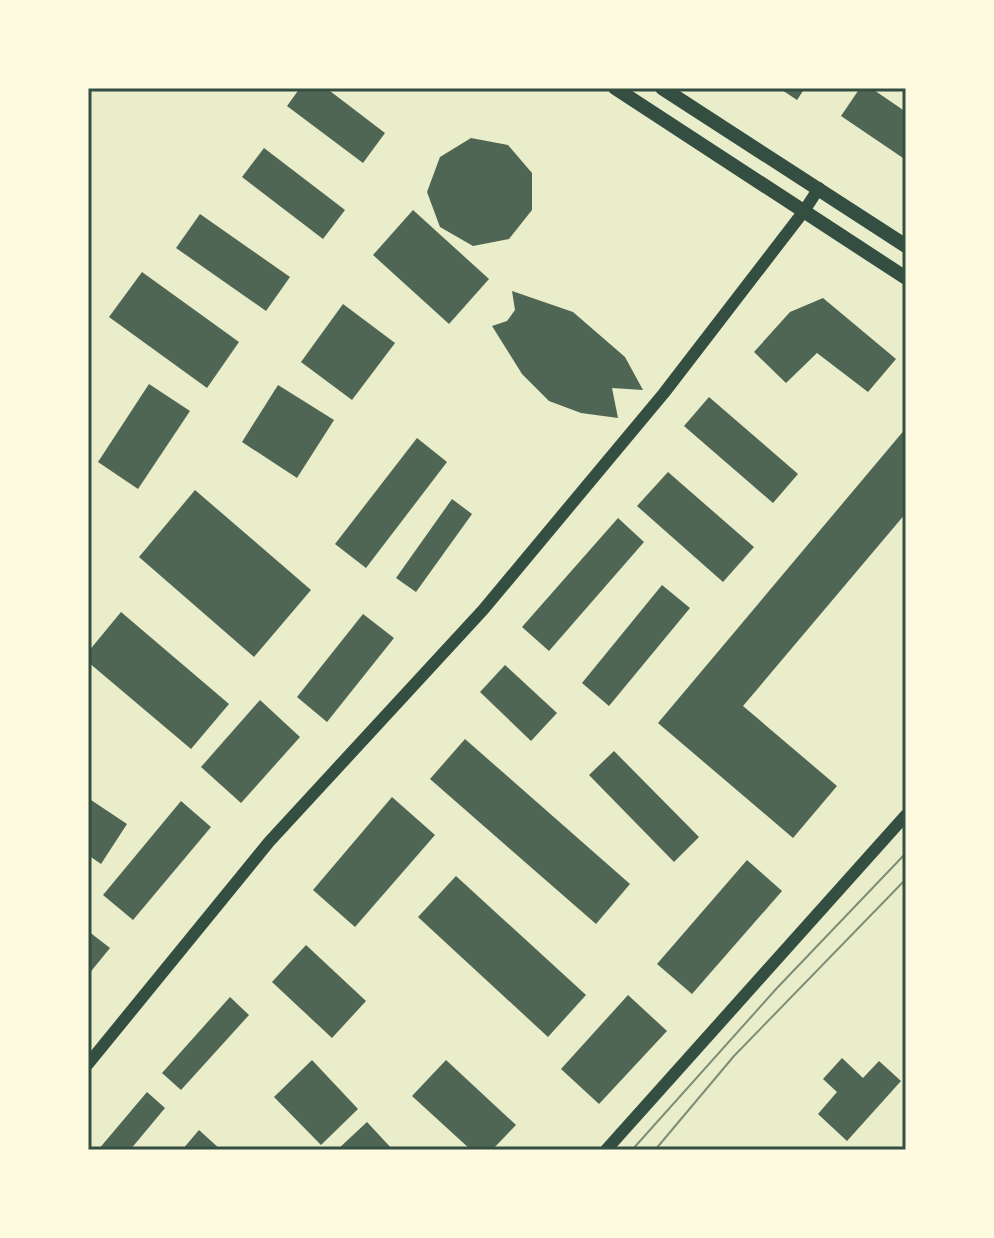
<svg xmlns="http://www.w3.org/2000/svg" width="994" height="1238" font-family="'Asap Condensed',sans-serif">
  <rect width="100%" height="100%" fill="#e9edc9"/>
  <!-- building -->
  <g fill="#4f6655">
    <path d="M300 88H326L385 133 363 163 287 106Z"/>
    <path d="M779 88H805L797 100Z"/>
    <path d="M860 88H871L906 112V160L841 116Z"/>
    <path d="M471 138 508 145 532 173V210L509 239 473 246 440 227 427 192 440 157Z"/>
    <path d="M264 148 345 210 323 239 242 177Z"/>
    <path d="M413 210 489 279 449 324 373 255Z"/>
    <path d="M200 214 290 277 266 311 176 248Z"/>
    <path d="M142 272 239 342 207 388 109 317Z"/>
    <path d="M512 291 573 312 625 357 643 390 612 388 618 418 581 413 549 401 522 374 492 326 507 321 515 310Z"/>
    <path d="M823 298 896 359 868 392 817 353 786 383 754 352 790 312Z"/>
    <path d="M343 304 395 343 352 400 301 362Z"/>
    <path d="M149 384 190 411 138 489 98 462Z"/>
    <path d="M278 385 334 420 297 478 242 442Z"/>
    <path d="M709 397 798 474 773 503 684 426Z"/>
    <path d="M906 428V513L743 706 837 786 793 838 658 723Z"/>
    <path d="M417 438 447 462 366 568 335 544Z"/>
    <path d="M668 472 754 547 723 582 637 506Z"/>
    <path d="M195 490 311 590 254 657 139 557Z"/>
    <path d="M452 499 472 514 416 592 396 578Z"/>
    <path d="M618 518 644 542 549 651 522 627Z"/>
    <path d="M662 585 690 608 609 706 582 683Z"/>
    <path d="M121 612 229 704 191 749 88 662V652Z"/>
    <path d="M363 614 394 638 327 722 297 697Z"/>
    <path d="M505 665 557 713 531 741 480 692Z"/>
    <path d="M260 700 300 737 241 803 201 767Z"/>
    <path d="M465 739 630 884 596 924 430 779Z"/>
    <path d="M614 751 699 837 674 862 589 775Z"/>
    <path d="M392 797 435 835 355 927 313 890Z"/>
    <path d="M88 798 127 824 101 864 88 855Z"/>
    <path d="M181 801 211 827 133 920 103 895Z"/>
    <path d="M747 860 782 891 692 994 657 964Z"/>
    <path d="M456 876 586 995 548 1037 418 917Z"/>
    <path d="M88 931 110 948 88 975Z"/>
    <path d="M306 945 366 1001 332 1038 272 982Z"/>
    <path d="M628 995 667 1031 599 1104 561 1069Z"/>
    <path d="M230 997 249 1015 181 1090 162 1073Z"/>
    <path d="M842 1058 863 1078 879 1061 901 1081 847 1141 818 1114 837 1092 823 1079Z"/>
    <path d="M312 1060 358 1109 321 1145 274 1097Z"/>
    <path d="M446 1060 516 1125 492 1150H471L412 1096Z"/>
    <path d="M147 1092 165 1108 130 1150H98Z"/>
    <path d="M367 1122 393 1150H337Z"/>
    <path d="M199 1130 221 1150H182Z"/>
  </g>
  <g fill="none" stroke-linecap="round" stroke-linejoin="round">
    <!-- tertiary -->
    <g stroke="#344e41" stroke-width="12">
      <path d="M88 1064 269 842 483 610 664 393 804 211 819 188"/>
      <path d="M606 1150 906 815"/>
    </g>
    <!-- secondary -->
    <g stroke="#344e41" stroke-width="14">
      <path d="M615 88 906 278"/>
      <path d="M662 88 906 246"/>
    </g>
    <!-- tram -->
    <g stroke="#7c8e77" stroke-width="2">
      <path d="M632 1150 777 988 906 853"/>
      <path d="M655 1150 734 1056 906 879"/>
    </g>
  </g>
  <!-- border -->
  <rect width="994" height="1238" fill="none" stroke="#fefae0" stroke-width="180"/>
  <rect x="90" y="90" width="814" height="1058" fill="none" stroke="#344e41" stroke-width="3"/>
</svg>
